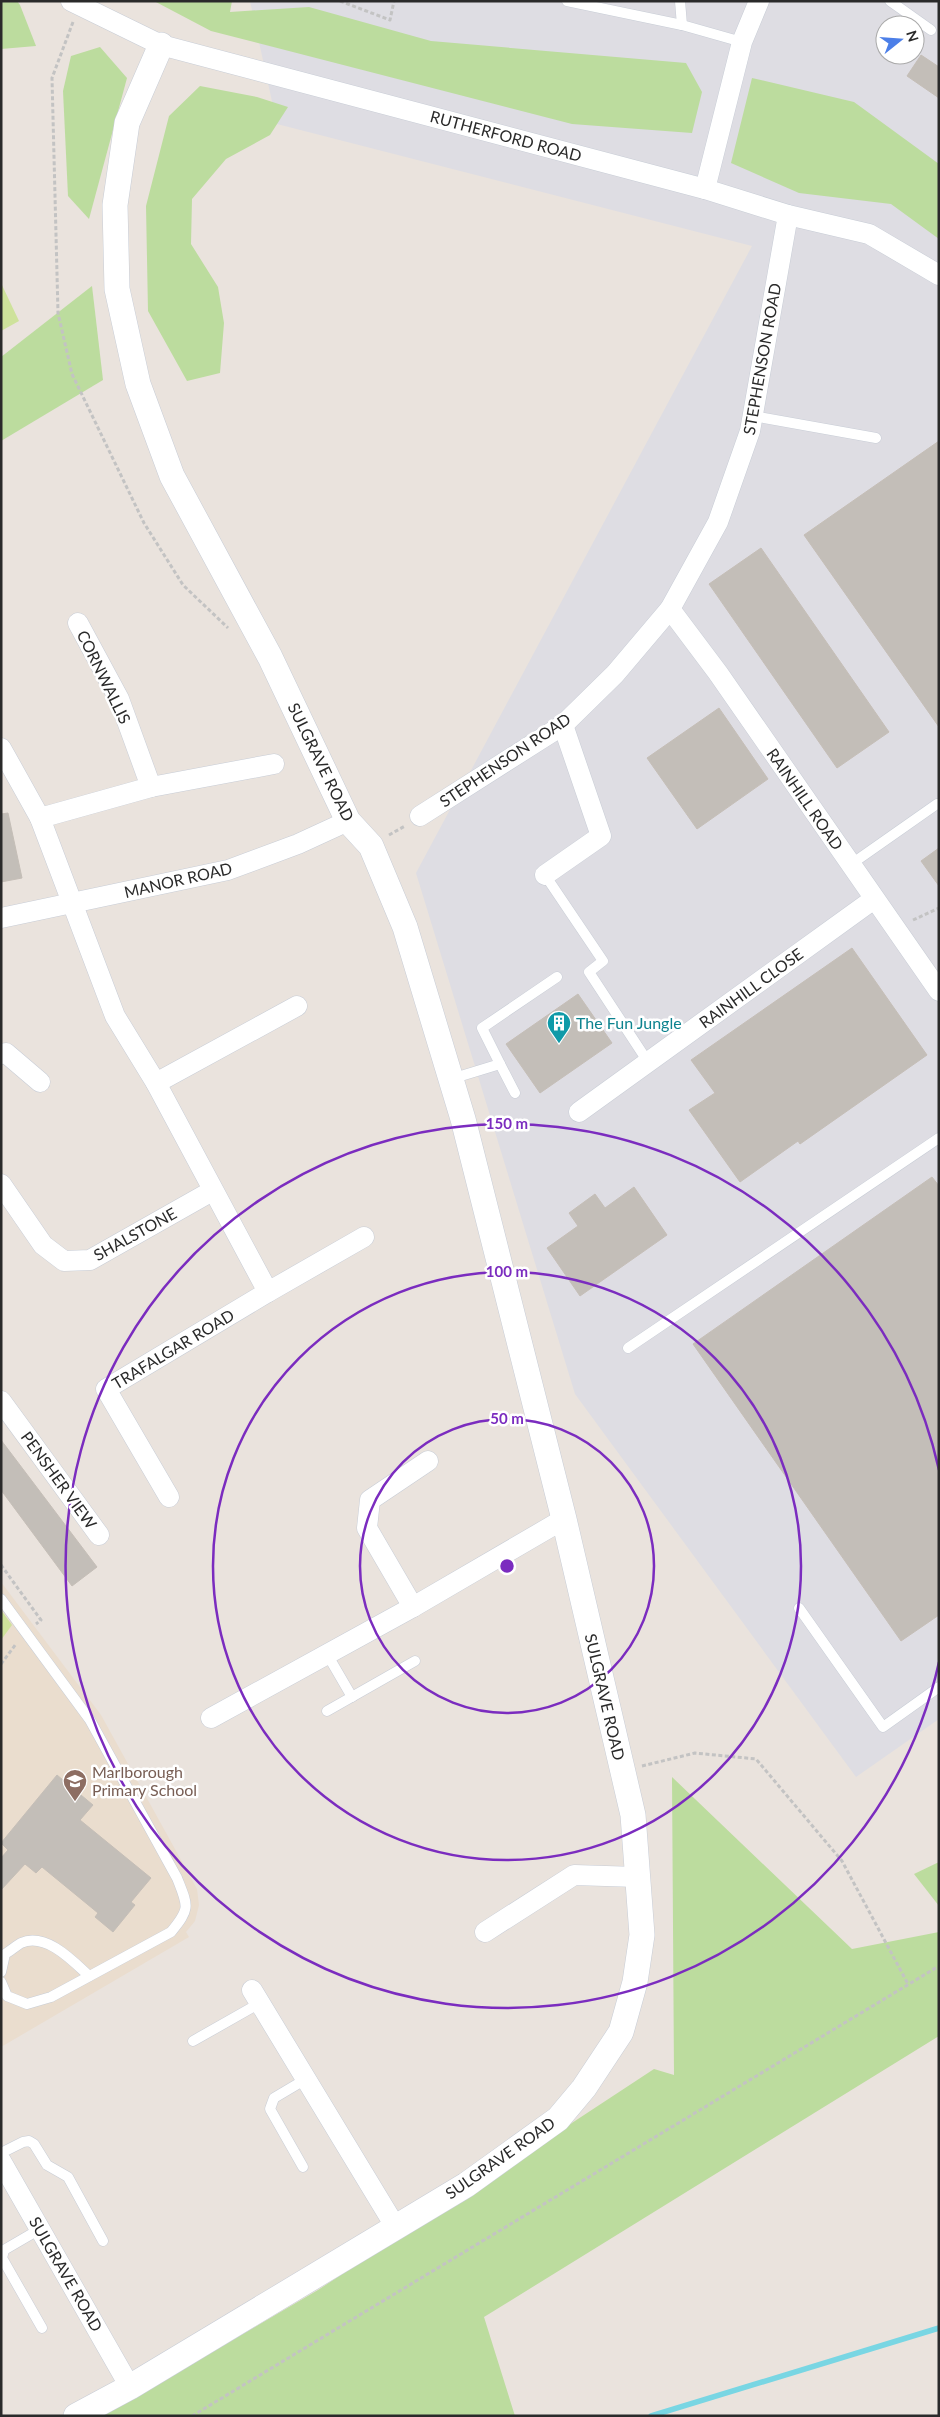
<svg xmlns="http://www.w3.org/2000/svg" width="940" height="2417" font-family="Lato,sans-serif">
  <rect width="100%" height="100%" fill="#eae3dd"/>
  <path fill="#dedde3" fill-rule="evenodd" d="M250,1H939V1719L856,1777L575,1394L416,873L752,246L277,124ZM885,25H915V55H885Z"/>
  <polygon fill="#eaddce" points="1,1582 101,1715 197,1889 199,1905 195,1921 186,1932 189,1937 1,2047"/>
  <g fill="#bcdc9e">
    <polygon points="1,1 17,1 20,5 36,46 1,49"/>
    <polygon points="154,1 232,1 230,12 309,7 431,41 686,63 702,92 692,133 572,124 211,31"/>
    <polygon points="100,47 127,78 89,219 68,196 63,91 71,56"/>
    <polygon points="752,78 854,102 939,164 939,239 891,204 799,193 731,163"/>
    <polygon points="200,86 257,97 288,107 270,135 226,159 192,199 191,244 218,287 224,323 220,373 187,381 148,311 146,206 169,116"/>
    <polygon points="92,286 103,380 1,441 1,357"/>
    <polygon points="672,1777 852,1949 939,1932 939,2036 484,2317 515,2416 103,2416 318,2290 654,2069 674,2075"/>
    <polygon points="939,1862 939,1906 914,1874"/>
  </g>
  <g fill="#cee29b">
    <polygon points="1,283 19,321 1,331"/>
    <polygon points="1,1610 12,1625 1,1640"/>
  </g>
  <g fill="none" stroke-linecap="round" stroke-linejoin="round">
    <polyline stroke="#79d6e3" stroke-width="5.5" points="651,2416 939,2328"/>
  </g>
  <g fill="#c3beb8" stroke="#c5beb7">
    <polygon points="921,55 939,67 939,98 907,76"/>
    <polygon points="939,441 939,727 804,535"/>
    <polygon points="761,548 889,732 837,768 709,584"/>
    <polygon points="719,708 768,779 697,829 647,758"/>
    <polygon points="8,813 22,878 1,882 1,814"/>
    <polygon points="939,848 939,886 921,861"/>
    <polygon points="852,948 927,1055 800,1144 798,1141 740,1182 689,1110 715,1093 691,1060"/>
    <polygon points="578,994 612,1043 540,1093 506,1044"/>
    <polygon points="932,1177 939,1186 939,1615 901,1641 693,1344"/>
    <polygon points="634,1187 667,1235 580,1296 547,1248 578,1226 569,1213 595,1194 605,1208"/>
    <polygon points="1,1440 97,1567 72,1586 1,1490"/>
    <polygon points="57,1775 93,1805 80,1820 151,1878 131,1902 135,1905 113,1932 95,1917 98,1913 42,1867 36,1873 25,1864 1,1890 1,1858 8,1850 1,1843"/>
  </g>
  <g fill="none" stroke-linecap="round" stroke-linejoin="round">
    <g stroke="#c8cdd6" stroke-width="11">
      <g id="service">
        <polyline points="567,1 682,25 742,42"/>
        <polyline points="680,1 682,25"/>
        <polyline points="890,1 931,30"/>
        <polyline points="753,416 876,438"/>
        <polyline points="850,865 937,804"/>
        <polyline points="545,875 603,961 589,972 648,1062"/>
        <polyline points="500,1064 482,1028 557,977"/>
        <polyline points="451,1079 500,1064 515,1093"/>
        <polyline points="628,1348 939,1138"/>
        <path d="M1,1599L90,1720L177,1878C188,1906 191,1908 171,1932L51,1997L27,2004L7,1996L1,1982"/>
        <polyline points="799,1608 883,1727 939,1687"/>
        <polyline points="327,1654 352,1697"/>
        <polyline points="327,1711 415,1661"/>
        <path d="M1,1972L5,1954C10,1951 16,1946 21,1943C46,1932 73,1961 89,1976"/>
        <polyline points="193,2041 260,2003"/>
        <polyline points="1,2153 23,2142 29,2141 34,2144 47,2165 68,2177 103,2241"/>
        <polyline points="303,2167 270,2109 274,2098 306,2079"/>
        <polyline points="40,2229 4,2250 2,2258 42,2328"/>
      </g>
    </g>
    <g stroke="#c8cdd6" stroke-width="21">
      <g id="minor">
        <polyline points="71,1 161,45 705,189 788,215 869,234 939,275"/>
        <polyline points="705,189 742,42 759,1"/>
        <polyline points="670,609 718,673 939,991"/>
        <polyline points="78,623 119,699 151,787"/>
        <polyline points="1,748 40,818 115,1016 156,1083 268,1292 106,1389 169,1497"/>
        <polyline points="420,816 563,725 615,674 670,609 718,522 750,431 788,215"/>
        <polyline points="40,818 151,787 274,764"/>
        <polyline points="545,875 601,836 563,725"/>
        <polyline points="1,918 228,870 298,844 348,821"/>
        <polyline points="1,1054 6,1053 40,1082"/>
        <polyline points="156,1083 297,1006"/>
        <polyline points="579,1112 874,899"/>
        <polyline points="1,1184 43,1245 64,1261 90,1260 212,1191"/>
        <polyline points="268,1292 364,1237"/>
        <polyline points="1,1401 99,1535"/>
        <polyline points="413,1607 367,1528 370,1500 428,1461"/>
        <polyline points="211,1718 413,1607 564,1519"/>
        <polyline points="485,1932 574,1875 637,1877"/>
        <polyline points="252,1990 395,2226"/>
        <polyline points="1,2161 130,2387"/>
      </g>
    </g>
    <g stroke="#c8cdd6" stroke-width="26">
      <polyline id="tertiary" points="76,2416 130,2387 466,2185 558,2119 584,2088 621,2032 635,1982 642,1935 633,1815 564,1519 463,1119 405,927 371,846 348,821 270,657 172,476 138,384 117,289 115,205 127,123 161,45"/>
    </g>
    <g stroke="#c3c3c3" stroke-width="3" stroke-dasharray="4 2.5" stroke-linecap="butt">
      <polyline points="340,1 390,20 394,1"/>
      <polyline points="73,22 52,78 58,313 72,374 144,523 183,585 228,628"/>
      <polyline points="389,835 405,826"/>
      <polyline points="913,920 939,908"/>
      <polyline points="1,1565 41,1620 36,1624"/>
      <polyline points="1,1664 16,1644"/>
      <polyline points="642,1766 695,1753 756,1759 842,1861 908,1984"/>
      <polyline points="192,2416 939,1966"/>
    </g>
    <use href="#service" stroke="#fff" stroke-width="10"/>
    <use href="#minor" stroke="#fff" stroke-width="20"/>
    <use href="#tertiary" stroke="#fff" stroke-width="25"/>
  </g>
  <g fill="none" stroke="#7b2cbf" stroke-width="2.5">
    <circle cx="507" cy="1566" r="147"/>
    <circle cx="507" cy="1566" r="294"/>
    <path d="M939 1662A442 442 0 1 1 939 1470"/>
  </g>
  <defs>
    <g id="building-pin" transform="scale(1.25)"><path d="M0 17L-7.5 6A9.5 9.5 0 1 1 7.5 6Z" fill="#0f9aa8" stroke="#fff"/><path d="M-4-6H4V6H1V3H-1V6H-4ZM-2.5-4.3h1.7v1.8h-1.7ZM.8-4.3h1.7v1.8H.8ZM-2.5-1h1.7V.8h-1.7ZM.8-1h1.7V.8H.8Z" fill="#fff"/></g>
    <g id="school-pin" transform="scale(1.25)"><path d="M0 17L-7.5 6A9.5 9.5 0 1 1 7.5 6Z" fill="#8d6e63" stroke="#fff"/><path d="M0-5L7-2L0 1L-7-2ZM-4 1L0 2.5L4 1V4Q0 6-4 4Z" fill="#fff"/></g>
  </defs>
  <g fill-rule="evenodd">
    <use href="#building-pin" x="559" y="1023"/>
    <use href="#school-pin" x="75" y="1781"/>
  </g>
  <g text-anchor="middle" stroke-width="5" stroke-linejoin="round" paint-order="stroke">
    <g font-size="16" fill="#2a2a2a" stroke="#fff">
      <text transform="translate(506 136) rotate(15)" y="6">RUTHERFORD ROAD</text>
      <text transform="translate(762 359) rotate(-80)" y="6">STEPHENSON ROAD</text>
      <text transform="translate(104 677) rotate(64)" y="6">CORNWALLIS</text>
      <text transform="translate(505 760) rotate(-34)" y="6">STEPHENSON ROAD</text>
      <text transform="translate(321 762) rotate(64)" y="6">SULGRAVE ROAD</text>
      <text transform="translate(805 799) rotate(55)" y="6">RAINHILL ROAD</text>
      <text transform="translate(178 880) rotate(-13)" y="6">MANOR ROAD</text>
      <text transform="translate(751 988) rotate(-36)" y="6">RAINHILL CLOSE</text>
      <text transform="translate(135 1234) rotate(-29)" y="6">SHALSTONE</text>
      <text transform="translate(173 1349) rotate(-31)" y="6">TRAFALGAR ROAD</text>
      <text transform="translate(59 1480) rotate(54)" y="6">PENSHER VIEW</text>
      <text transform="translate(605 1697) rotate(77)" y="6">SULGRAVE ROAD</text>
      <text transform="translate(500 2158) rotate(-35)" y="6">SULGRAVE ROAD</text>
      <text transform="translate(66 2274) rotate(60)" y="6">SULGRAVE ROAD</text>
    </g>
    <g font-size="16" fill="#0d838f" stroke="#fff" text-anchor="start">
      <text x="576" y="1029">The Fun Jungle</text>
    </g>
    <g font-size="16" fill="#785e54" stroke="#fff" text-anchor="start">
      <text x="92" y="1778">Marlborough<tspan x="92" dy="18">Primary School</tspan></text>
    </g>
  </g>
  <circle cx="507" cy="1566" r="8" fill="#7b2cbf" stroke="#fff" stroke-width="2.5"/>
  <g font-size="15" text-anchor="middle" font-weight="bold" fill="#7b2cbf" stroke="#fff" stroke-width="5" stroke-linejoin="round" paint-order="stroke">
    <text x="507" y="1129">150 m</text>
    <text x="507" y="1277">100 m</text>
    <text x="507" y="1424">50 m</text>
  </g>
  <rect width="940" height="2417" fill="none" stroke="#2a2a2a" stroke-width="5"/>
  <g transform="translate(900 40) rotate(73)"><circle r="24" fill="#ffffff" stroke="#aaaaaa"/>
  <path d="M0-4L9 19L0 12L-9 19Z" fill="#4c7fe8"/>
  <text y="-8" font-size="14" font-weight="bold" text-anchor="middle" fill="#2a2a2a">N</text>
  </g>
</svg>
